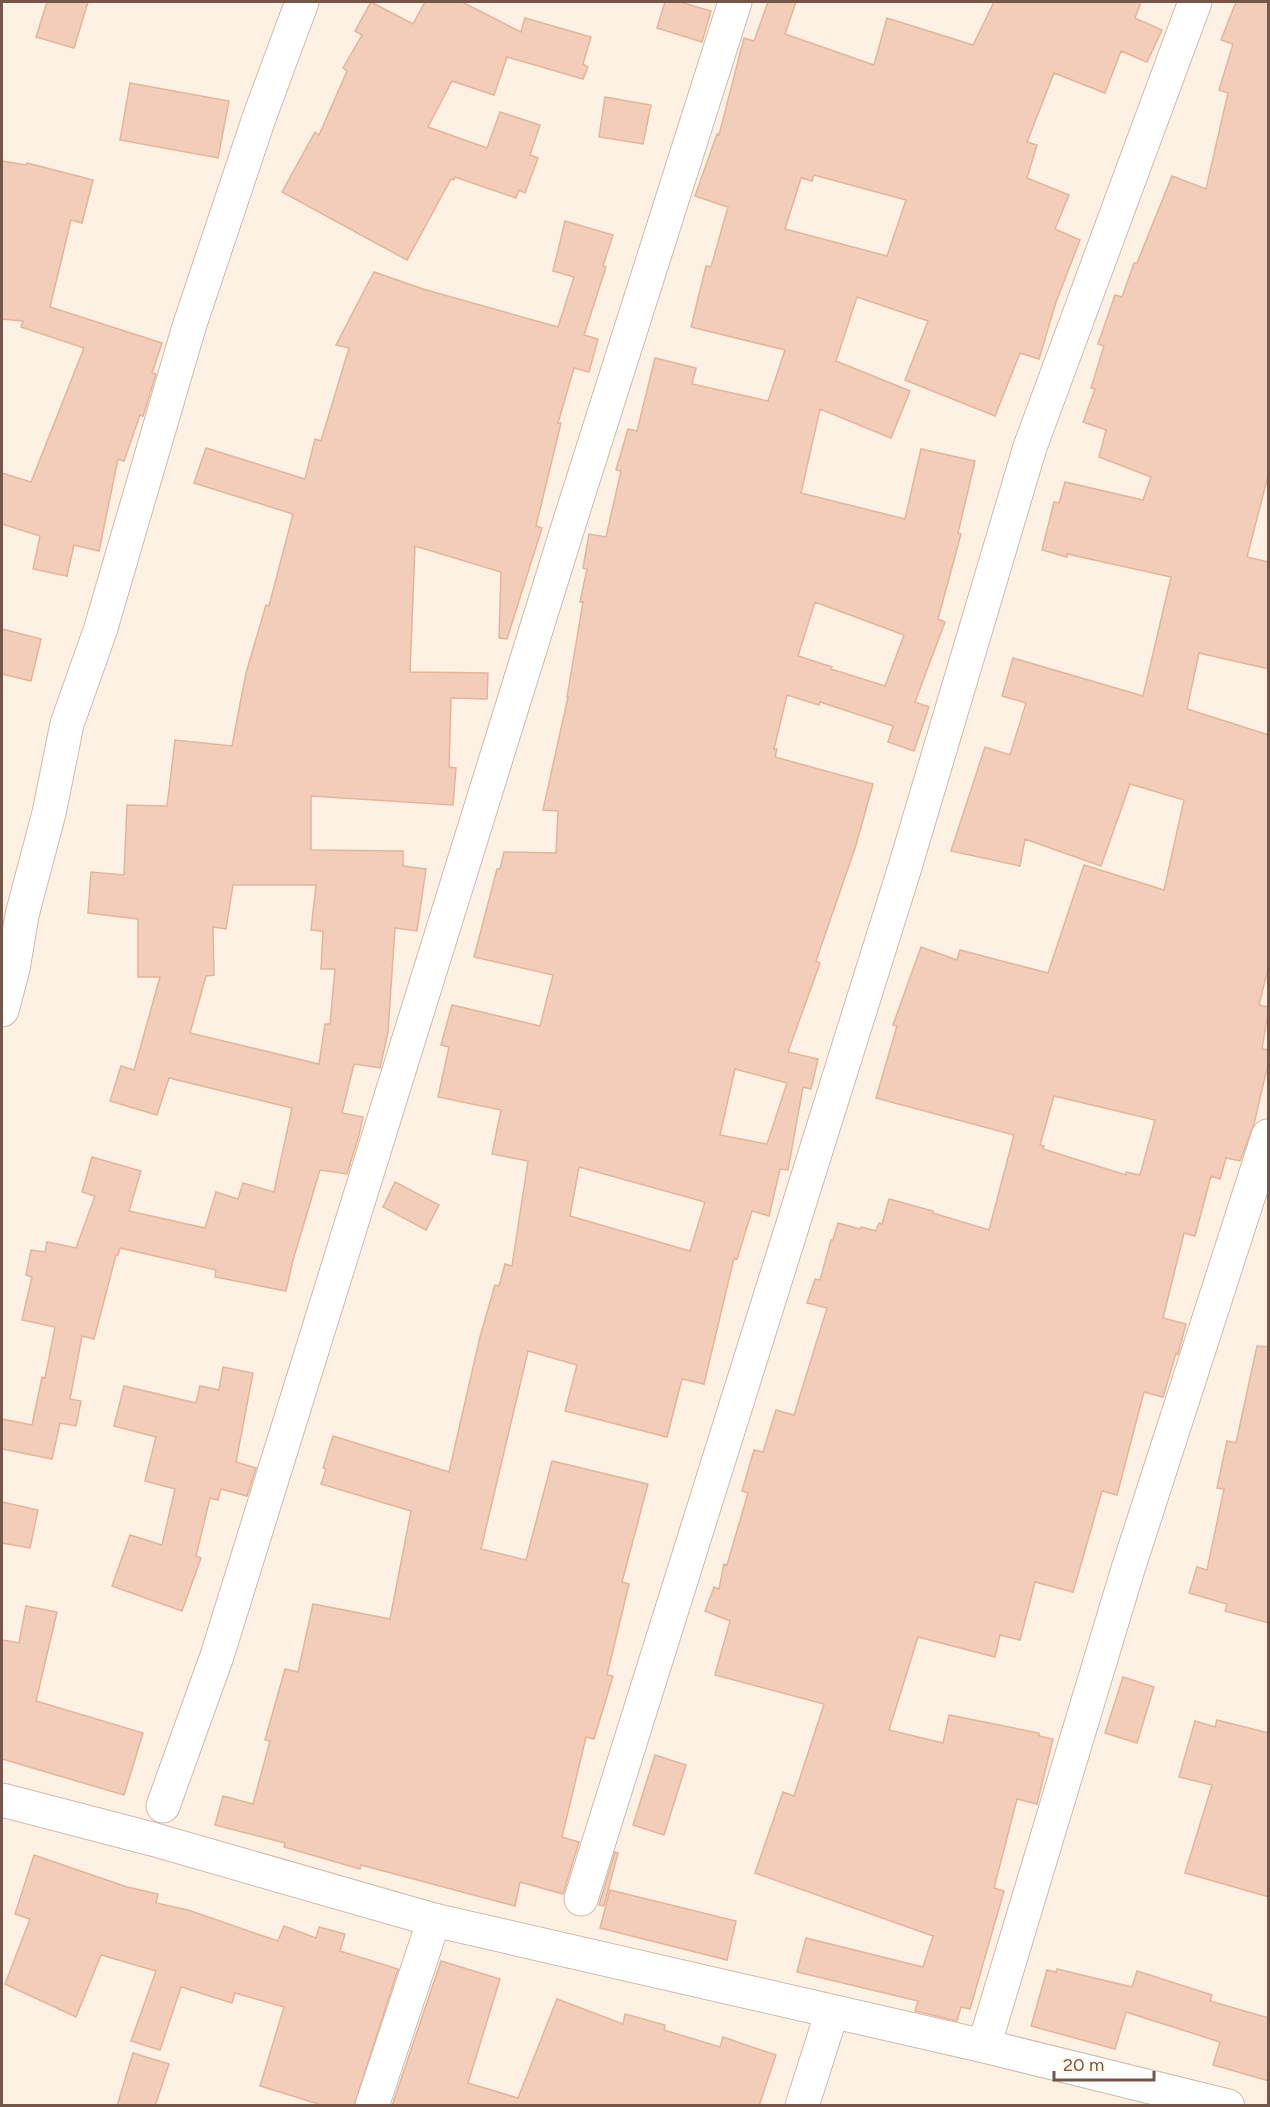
<svg xmlns="http://www.w3.org/2000/svg" width="1270" height="2107" font-family="Figtree,sans-serif">
  <rect width="100%" height="100%" fill="#fcf1e2"/>
  <g fill="#f2ceba" stroke="#e5b49a" stroke-width="1.5" fill-rule="evenodd">
    <polygon points="47,2 88,2 74,48 36,37"/>
    <polygon points="371,2 413,24 425,2 462,2 521,32 525,18 591,37 583,64 588,67 583,79 507,57 494,95 452,81 428,127 487,148 500,112 540,125 530,155 538,158 525,193 519,190 516,198 455,177 454,180 451,179 407,260 282,192 315,132 319,135 347,71 343,68 362,35 355,31"/>
    <polygon points="665,2 680,2 711,11 702,42 657,28"/>
    <path d="M768,2H796L785,34L874,65L887,18L973,45L994,2H1141L1135,18L1162,30L1147,62L1121,51L1105,93L1054,73L1027,142L1037,145L1027,178L1069,195L1055,229L1080,240L1056,302L1039,359L1020,353L995,416L905,380L928,321L857,297L836,361L910,391L891,438L820,409L801,493L905,519L921,449L975,461L958,533L961,534L938,619L945,622L915,702L929,707L914,751L888,742L893,726L820,702L819,705L787,695L774,749H777L775,757L873,784L856,845L816,961L820,963L788,1052L818,1059L811,1089L803,1087L788,1170L780,1169L769,1216L752,1211L737,1259L734,1258L704,1384L682,1379L667,1437L565,1411L577,1365L528,1351L481,1549L526,1560L552,1461L648,1484L622,1582L629,1584L607,1675L613,1676L594,1739L586,1737L562,1837L579,1842L563,1894L520,1882L515,1906L361,1865L360,1869L284,1847L285,1843L215,1825L223,1796L253,1804L270,1741L265,1740L285,1669L298,1672L313,1604L390,1619L411,1511L321,1484L326,1469L323,1468L333,1436L449,1472L480,1337L495,1285L499,1286L505,1264L512,1266L528,1161L492,1154L501,1110L438,1097L449,1047L441,1045L452,1005L540,1026L553,975L474,957L497,869H500L504,852L556,853L558,811L543,810L568,697H567L583,602H580L587,569L583,568L589,534L606,537L621,471L616,470L628,429L637,431L655,358L696,368L692,384L768,401L785,350L691,327L706,266L711,267L728,207L695,196L717,134L719,135L744,38L754,41ZM814,175L906,200L887,256L785,229L801,178L812,181ZM815,602L904,635L885,686L831,669L832,667L798,656ZM735,1069L787,1083L767,1144L720,1135ZM579,1167L705,1202L690,1251L570,1216Z"/>
    <path d="M1236,2H1269V472L1247,557L1269,562V669L1199,653L1187,709L1269,735V965L1259,1005L1269,1007L1262,1049L1269,1050V1060L1254,1124L1240,1161L1226,1158L1220,1179L1211,1176L1195,1236L1184,1233L1163,1318L1186,1324L1178,1354L1176,1353L1163,1397L1144,1392L1117,1495L1102,1491L1073,1592L1035,1582L1020,1640L1000,1635L995,1657L918,1637L889,1730L943,1743L949,1715L1039,1733V1736L1053,1739L1037,1804L1017,1799L994,1888L1004,1891L970,2009L961,2007L957,2021L915,2011L918,2001L797,1972L806,1938L923,1967L933,1936L755,1873L783,1792L794,1796L824,1704L715,1675L730,1621L705,1611L714,1587L719,1589L724,1564L727,1565L748,1493L742,1491L754,1450L763,1452L776,1410L794,1415L827,1308L807,1303L815,1279L820,1280L831,1240H833L838,1223L860,1229L861,1227L876,1231L879,1223L882,1224L889,1199L933,1211V1213L989,1230L1014,1135L876,1098L897,1026L893,1025L921,947L957,960L960,950L1048,973L1084,865L1164,890L1184,800L1130,784L1101,866L1025,839L1020,866L951,851L985,747L1010,755L1026,703L1002,696L1013,658L1143,696L1171,577L1067,554V557L1042,550L1054,502L1059,503L1065,482L1143,500L1151,477L1099,457L1106,430L1083,422L1095,389L1091,388L1104,346L1098,344L1115,295L1122,297L1134,263H1137L1172,176L1206,189L1228,93L1219,90L1233,44L1221,40ZM1054,1096L1155,1120L1140,1175L1126,1172V1175L1043,1149L1044,1146L1040,1145Z"/>
    <polygon points="130,83 229,101 218,158 120,140"/>
    <polygon points="605,97 651,105 643,144 599,137"/>
    <polygon points="2,161 26,165 27,163 93,180 82,223 71,220 50,307 162,343 152,373 156,374 145,410 143,416 140,415 124,461 118,459 99,551 74,545 67,576 33,569 40,536 2,524 2,473 31,482 84,348 21,327 23,321 2,319"/>
    <path d="M565,221L613,235L603,266L606,267L584,335L598,339L589,372L574,368L558,423H561L536,526L542,528L507,639L499,638L501,572L415,546L410,672L488,673L487,699L451,698L449,767L456,768L453,805L311,796V850L403,851V866L426,869L417,931L395,928L388,1032L380,1068L354,1064L342,1113L363,1117L359,1135L347,1174L320,1170L293,1260L286,1291L215,1277L216,1270L120,1248L118,1255H116L94,1339L82,1336L70,1399L81,1401L76,1426L60,1423L52,1459L2,1449V1419L32,1425L42,1377L45,1378L55,1327L22,1320L32,1277L26,1275L31,1250L45,1252L47,1242L76,1248L95,1196L82,1192L92,1157L141,1171L129,1211L205,1228L216,1192L238,1199L243,1183L274,1192L292,1108L169,1078L157,1115L110,1101L121,1066L134,1070L160,977H138V919L88,913L91,872L124,875L127,805L167,806L175,740L232,746L246,673L266,605L269,606L293,514L194,483L206,448L305,479L315,439L321,441L349,348L336,345L374,272L423,289L558,327L574,277L553,271ZM233,885H316L311,930L323,931L321,969H335L330,1024H325L319,1064L190,1033L206,976L214,975L213,927L226,929Z"/>
    <polygon points="2,629 41,639 31,681 2,674"/>
    <polygon points="395,1182 439,1205 426,1230 383,1207"/>
    <polygon points="1257,1346 1269,1347 1269,1623 1225,1611 1227,1604 1189,1593 1197,1567 1207,1570 1224,1489 1217,1488 1227,1441 1236,1443"/>
    <polygon points="223,1367 253,1373 236,1462 256,1468 247,1496 221,1489 218,1500 210,1498 196,1556 201,1558 182,1611 112,1586 130,1535 162,1545 175,1489 145,1481 156,1437 114,1426 124,1386 196,1403 200,1386 219,1390"/>
    <polygon points="2,1502 38,1510 30,1548 2,1543"/>
    <polygon points="26,1606 57,1612 36,1701 143,1733 124,1795 2,1759 2,1640 19,1643"/>
    <polygon points="1123,1677 1154,1687 1137,1743 1105,1733"/>
    <polygon points="1217,1720 1269,1733 1269,1897 1185,1873 1212,1785 1179,1777 1195,1721 1215,1727"/>
    <polygon points="655,1755 686,1765 664,1835 633,1825"/>
    <polygon points="615,1852 618,1853 604,1906 599,1905"/>
    <polygon points="34,1855 127,1887 158,1894 156,1903 188,1910 278,1941 284,1926 316,1938 319,1927 345,1934 340,1951 398,1969 354,2106 325,2106 260,2086 284,2007 235,1993 232,2003 181,1987 160,2050 131,2041 156,1971 101,1955 76,2017 5,1984 30,1919 15,1914"/>
    <polygon points="610,1890 736,1921 727,1960 600,1928"/>
    <polygon points="441,1961 500,1979 468,2083 518,2098 557,1999 623,2024 625,2014 665,2025 664,2030 720,2047 723,2037 776,2055 759,2106 392,2106"/>
    <polygon points="1057,1969 1132,1987 1137,1971 1212,1995 1210,2001 1269,2018 1269,2081 1213,2065 1220,2042 1126,2012 1115,2049 1031,2026 1047,1970 1056,1972"/>
    <polygon points="133,2053 169,2064 155,2106 117,2106"/>
  </g>
  <g fill="none" stroke-linecap="round" stroke-linejoin="round">
    <g stroke="#d0bbac" stroke-width="35">
      <g id="minor">
        <polyline points="2,1010 13,969 22,915 49,813 67,724 100,631 189,327 259,118 302,2"/>
        <polyline points="2,1800 152,1839 434,1920 984,2046 1228,2106"/>
        <polyline points="163,1806 217,1656 568,527 735,2"/>
        <polyline points="581,1899 905,867 1030,447 1195,2"/>
        <polyline points="984,2046 1128,1569 1268,1136"/>
        <polyline points="372,2106 434,1920"/>
        <polyline points="802,2106 832,2012"/>
      </g>
    </g>
    <use href="#minor" stroke="#fff" stroke-width="33"/>
  </g>
  <rect width="1270" height="2107" fill="none" stroke="#745748" stroke-width="6"/>
  <path d="M1054 2071v9h100v-9" fill="none" stroke="#745748" stroke-width="3"/>
  <text x="1063" y="2071" font-size="18" fill="#745748" stroke="#fff5e9" stroke-width="4.5" paint-order="stroke">20 m</text>
</svg>
